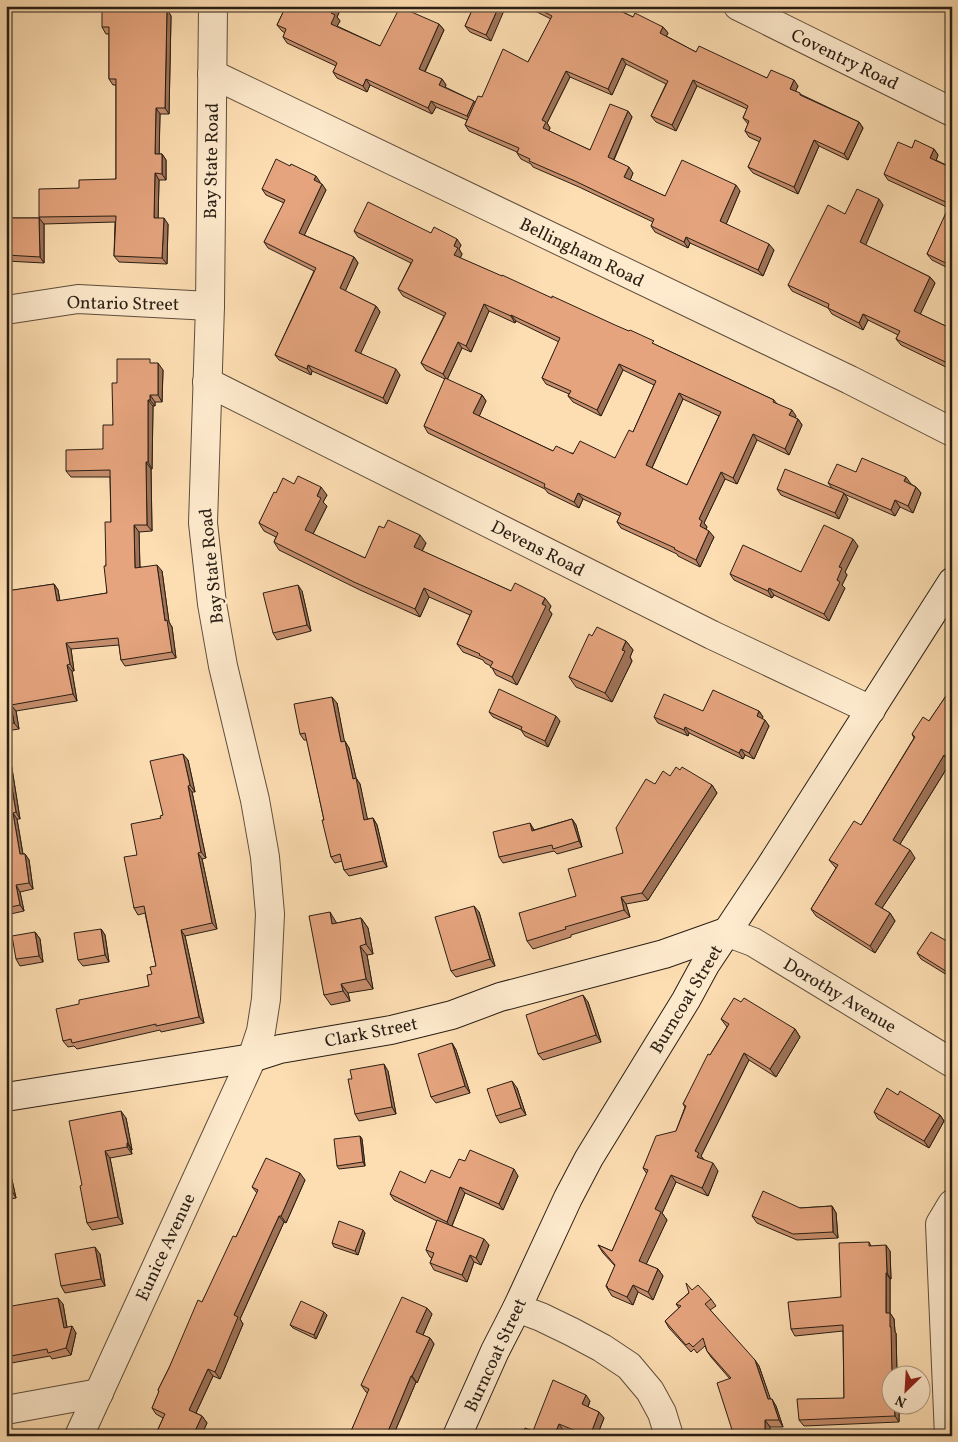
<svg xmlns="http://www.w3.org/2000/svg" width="958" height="1442" font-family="Vollkorn,serif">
  <rect width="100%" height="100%" fill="#fddeb2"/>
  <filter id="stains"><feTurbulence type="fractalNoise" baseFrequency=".004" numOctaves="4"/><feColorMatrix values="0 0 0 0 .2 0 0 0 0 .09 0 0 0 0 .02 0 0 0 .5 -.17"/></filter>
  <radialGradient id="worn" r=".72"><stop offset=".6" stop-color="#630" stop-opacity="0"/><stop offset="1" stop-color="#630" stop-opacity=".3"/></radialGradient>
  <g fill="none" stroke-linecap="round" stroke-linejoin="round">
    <g stroke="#5e4e3c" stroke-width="30">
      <g id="street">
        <polyline points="738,6 952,112"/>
        <polyline points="212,74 850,380 952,432"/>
        <polyline points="6,310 78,299 210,306"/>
        <polyline points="207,382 712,635 871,710"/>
        <polyline points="726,932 753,942 952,1063"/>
        <polyline points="517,1308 541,1317 572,1332 602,1348 629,1366 650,1391 662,1413 669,1436"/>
        <polyline points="6,1410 99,1393"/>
        <polyline points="79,1436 252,1058 261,1031 266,999 270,914 265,857 255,800 223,666 212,604 203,523 210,306 213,6"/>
        <polyline points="949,1436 940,1224 952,1204"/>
      </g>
    </g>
    <g stroke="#291e14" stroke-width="30">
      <g id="secondary">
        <polyline points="6,1097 252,1058 280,1049 391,1030 452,1015 500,997 664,954 726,932"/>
        <polyline points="457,1436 495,1351 517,1308 568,1198 589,1158 686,1000 705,965 770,867 952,582"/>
      </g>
    </g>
    <use href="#street" stroke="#feeacd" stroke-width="28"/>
    <use href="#secondary" stroke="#feeacd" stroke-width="28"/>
  </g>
  <g fill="#c58d6c" stroke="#291e14" fill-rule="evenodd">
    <polygon points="286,6 342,6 337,17 340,21 337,26 380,46 439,24 444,30 425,72 442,79 446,85 445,87 474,101 475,103 482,97 528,62 551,19 525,6 610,6 633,17 663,27 668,33 666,36 696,52 767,78 798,86 795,91 802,95 859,122 863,128 848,160 819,146 798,194 753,173 748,167 760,142 749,137 745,131 748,124 743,118 747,109 697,86 676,131 656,122 651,116 666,84 626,64 612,95 570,77 547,123 550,128 549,131 590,150 628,111 632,117 614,160 633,173 630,180 665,196 740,191 726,224 774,250 763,276 690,243 688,248 655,232 651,226 653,222 579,187 533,167 531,164 521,159 517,153 517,152 469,131 465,125 467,120 436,107 432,114 370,85 367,92 337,78 333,72 336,66 287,43 283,37 285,33 282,31 277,25"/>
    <polygon points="405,6 420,6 417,12"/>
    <polygon points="474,6 491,41 470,32 465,26"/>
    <polygon points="142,9 167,9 171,16 169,114 160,114 159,154 162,154 166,160 166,180 159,180 158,218 168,224 167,264 119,262 114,256 115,222 44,224 44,263 6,261 6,218 39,218 79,188 116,179 116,85 113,85 109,79 109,34 106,34 102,27"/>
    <polygon points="912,148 934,149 938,155 936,160 952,168 952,270 932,260 927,254 949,208 888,180 884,174"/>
    <polygon points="290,166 320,182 320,183 326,190 304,235 354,257 358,263 345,291 376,306 380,312 360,353 400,375 387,404 312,371 311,375 279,360 275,355 314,271 268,248 264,242 284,203 266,195 262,189"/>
    <polygon points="883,205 865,245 930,277 935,283 920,314 952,329 952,370 901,345 896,339 898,335 868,320 863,330 832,314 828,308 792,291 788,285 845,214"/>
    <path d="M354,231L431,233L461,245L459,249L462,254L460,258L656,345L774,400L777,404L796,416L795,418L798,419L802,425L789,455L757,440L737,484L725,479L704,523L707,527L706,529L714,537L700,567L678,556L677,554L621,528L617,522L620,516L583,499L579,508L548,493L545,489L428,433L424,426L445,379L426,370L421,363L444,316L403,296L398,289L411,263L358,237ZM489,311L515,323L516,321L559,342L542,378L546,384L569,394L568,396L573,402L601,416L623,370L654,385L633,432L615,458L553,451L479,416L486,401L482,395L447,380L462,348L471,352ZM683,399L719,416L687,485L652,468Z"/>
    <polygon points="154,363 163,370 162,402 155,402 155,406 153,406 152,469 151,469 152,531 139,532 140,567 162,571 169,622 172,627 176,658 125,666 121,660 119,645 71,649 74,671 72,671 77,701 16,711 19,729 6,731 20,819 17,819 23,854 25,854 29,860 33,889 20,892 24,911 6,915 6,587 8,591 54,584 58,590 60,601 107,593 106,566 111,522 110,477 71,477 66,471 103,449 113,425 117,383"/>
    <polygon points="6,366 8,369 11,393 6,394"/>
    <polygon points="856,472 911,484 916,487 921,493 913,513 900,507 895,516 844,494 848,499 839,519 781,495 777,489 833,489 828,483"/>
    <polygon points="294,484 327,495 323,502 327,506 313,534 365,558 426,543 422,551 511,591 551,606 549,610 552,614 517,685 496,675 491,666 485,663 483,660 463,652 457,644 470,615 429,597 420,617 360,590 279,550 274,542 276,537 264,531 259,523 276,493"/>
    <polygon points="858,546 845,572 847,575 842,585 845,588 829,621 774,595 772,598 734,580 730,574 801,572"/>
    <polygon points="302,591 311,631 277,640 273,633"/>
    <polygon points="592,636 626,641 633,650 630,657 632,661 612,702 576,687 569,677"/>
    <polygon points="952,687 952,764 950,763 900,844 915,858 882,908 890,913 895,921 875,953 816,916 811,909 836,868 835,867 829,860 861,825 914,738 912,734 929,721"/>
    <polygon points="337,703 344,741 349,748 356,778 360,784 367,819 373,818 377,825 387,867 349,876 344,870 342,861 335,863 331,857 324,820 307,740 304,740 300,734"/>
    <polygon points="703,711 759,711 763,717 762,718 769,726 754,759 745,755 743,759 689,733 688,736 658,723 654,717"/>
    <polygon points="489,712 560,721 548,747 525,736 521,730 493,717"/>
    <polygon points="188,760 195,792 192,792 206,858 202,859 217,929 185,936 204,1023 161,1032 160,1030 77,1049 74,1046 68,1047 63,1041 79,1004 149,986 152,974 156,966 145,913 138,915 134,908 137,855 163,815"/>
    <polygon points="670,776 712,785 717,793 648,900 626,904 630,917 571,935 571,937 533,949 527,941 576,896 623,853 655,784"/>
    <polygon points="572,819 576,825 582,847 557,854 554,851 503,863 499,857 533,828 534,830"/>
    <polygon points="479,912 495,966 456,977 451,971"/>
    <polygon points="361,918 368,928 373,954 367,955 373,989 348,993 350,1001 331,1005 324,995 336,922 337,923"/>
    <polygon points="101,929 105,935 109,962 83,966 78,960"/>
    <polygon points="35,932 40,939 43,962 20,966 16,959"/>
    <polygon points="952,944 952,978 921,959 917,953"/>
    <polygon points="588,1002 601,1042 543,1060 538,1054"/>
    <polygon points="741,1002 795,1029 800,1037 776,1077 749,1060 701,1156 704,1160 718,1171 708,1196 676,1182 662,1213 667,1220 646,1264 658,1269 663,1276 653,1300 638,1292 633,1305 612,1296 607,1288 606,1286 615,1266 603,1253 598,1245 612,1251 647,1174 643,1168 676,1131 685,1107 683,1104 710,1055 727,1027 721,1019"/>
    <polygon points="452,1043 456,1050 470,1093 436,1103 431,1097"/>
    <polygon points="388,1071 396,1114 359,1121 355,1114"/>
    <polygon points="517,1088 526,1115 500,1123 496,1116"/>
    <polygon points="898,1095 940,1115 944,1121 929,1148 878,1119 874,1112"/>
    <polygon points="126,1118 132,1150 131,1150 132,1154 110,1158 123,1224 92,1230 87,1223 82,1185"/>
    <polygon points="360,1136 362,1139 365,1166 339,1169 337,1166"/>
    <polygon points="6,1160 8,1162 16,1198 6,1200"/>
    <polygon points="465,1161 518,1176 503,1210 465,1193 452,1226 489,1245 481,1265 474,1262 467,1282 434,1270 430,1263 432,1258 430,1257 426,1250 437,1221 394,1200 390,1194 425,1183 450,1178"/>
    <polygon points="305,1180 286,1223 284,1222 240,1319 243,1324 220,1379 213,1376 196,1413 202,1416 207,1423 201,1436 155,1436 163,1418 156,1414 152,1408 159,1392 158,1390 202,1302 236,1237 257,1193 252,1187"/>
    <polygon points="832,1206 836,1213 838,1238 797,1240 757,1223 752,1216 800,1208"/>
    <polygon points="365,1233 358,1255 334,1247 332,1243"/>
    <polygon points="869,1242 871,1246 890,1251 891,1279 890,1279 890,1313 894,1319 895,1332 896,1333 897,1374 890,1374 907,1404 907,1413 899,1413 899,1422 804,1426 799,1420 844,1398 843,1331 795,1336 791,1329 841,1297"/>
    <polygon points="100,1254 105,1286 65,1293 61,1286"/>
    <polygon points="692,1290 711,1299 716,1306 710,1310 759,1366 770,1399 776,1406 783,1427 770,1427 730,1379 711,1357 707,1351 705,1346 697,1353 694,1349 691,1352 669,1328 665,1321 679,1308 676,1304"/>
    <polygon points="63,1304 67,1327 76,1333 71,1355 52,1359 50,1356 6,1364 6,1305 7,1307"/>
    <polygon points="427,1308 432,1314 423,1335 430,1338 434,1344 417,1383 416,1382 393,1436 349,1436 368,1393 366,1392 361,1385"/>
    <polygon points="327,1315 316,1339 293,1328 290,1325"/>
    <polygon points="590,1401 588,1407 599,1412 604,1418 597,1436 576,1436 563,1430 533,1431"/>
  </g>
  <g fill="#a07358" stroke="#291e14">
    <polygon points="138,6 142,6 143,15 138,9"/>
    <polygon points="335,6 342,6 337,17 340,21 335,30 331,24 331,13"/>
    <polygon points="416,6 420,6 417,12 415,8"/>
    <polygon points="499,6 506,6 491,41 486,35"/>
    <polygon points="167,9 171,16 169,114 165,108"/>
    <polygon points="439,24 444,30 423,75 419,69"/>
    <polygon points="663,27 668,33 665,39 660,33"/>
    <polygon points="622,58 626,64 612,95 608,89"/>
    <polygon points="566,71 570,77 547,123 550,128 547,134 543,128 542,120"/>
    <polygon points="366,79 370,85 367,92 363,86"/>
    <polygon points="442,79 446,85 443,91 439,85"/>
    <polygon points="693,80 697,86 676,131 672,125"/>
    <polygon points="794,80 798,86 794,95 790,89"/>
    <polygon points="431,101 436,107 432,114 428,108"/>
    <polygon points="474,101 478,107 472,122 467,116"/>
    <polygon points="156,108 160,114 159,160 155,154"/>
    <polygon points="628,111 632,117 612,163 608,157"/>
    <polygon points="859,122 863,128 848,160 844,154"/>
    <polygon points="814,140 819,146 798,194 794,187"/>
    <polygon points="934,149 938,155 935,164 930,158"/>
    <polygon points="162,154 166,160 166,180 162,174"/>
    <polygon points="629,167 633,173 629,183 624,177"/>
    <polygon points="155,173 159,180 158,224 154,218"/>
    <polygon points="316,176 320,182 318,186 314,180"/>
    <polygon points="322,184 326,190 303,238 299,233"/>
    <polygon points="736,185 740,191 725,227 720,221"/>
    <polygon points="879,199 883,205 864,249 860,242"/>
    <polygon points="39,218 44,224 44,263 40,257"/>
    <polygon points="164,218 168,224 167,264 162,258"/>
    <polygon points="686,237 690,243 688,248 684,242"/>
    <polygon points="457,239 461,245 459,249 462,254 459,261 454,255 454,246"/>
    <polygon points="769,244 774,250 763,276 758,270"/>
    <polygon points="354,257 358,263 344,294 340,288"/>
    <polygon points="930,277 935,283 919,317 914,311"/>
    <polygon points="484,304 489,311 471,352 466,346"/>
    <polygon points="376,306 380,312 359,357 355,351"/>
    <polygon points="863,314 868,320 863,330 859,323"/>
    <polygon points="511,315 516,321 515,323 511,316"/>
    <polygon points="458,342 462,348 447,380 443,374"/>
    <polygon points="158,363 163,370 162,402 158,395"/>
    <polygon points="619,364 623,370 601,416 597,410"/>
    <polygon points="308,365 312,371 311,375 307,369"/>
    <polygon points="6,366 8,369 11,393 7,387"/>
    <polygon points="396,369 400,375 387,404 383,398"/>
    <polygon points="679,393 683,399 650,472 646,465"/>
    <polygon points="150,395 155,402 155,406 150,400"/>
    <polygon points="482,395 486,401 478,419 473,413"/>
    <polygon points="148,400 153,406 152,469 148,462"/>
    <polygon points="792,410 796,416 794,422 789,415"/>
    <polygon points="798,419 802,425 789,455 785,449"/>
    <polygon points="753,434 757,440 737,484 733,478"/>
    <polygon points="146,462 151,469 152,531 147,525"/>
    <polygon points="721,472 725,479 704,523 707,527 704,532 700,526 699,519"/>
    <polygon points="906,477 911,484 909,488 904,481"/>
    <polygon points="321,487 327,495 323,502 327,506 311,538 305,530 317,496"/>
    <polygon points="916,487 921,493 913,513 908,506"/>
    <polygon points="578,493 583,499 579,508 574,502"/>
    <polygon points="844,493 848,499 839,519 835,513"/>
    <polygon points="895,500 900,507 895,516 891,510"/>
    <polygon points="134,525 139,532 140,574 135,568"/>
    <polygon points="709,531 714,537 700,567 696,560"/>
    <polygon points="420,535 426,543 420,555 414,547"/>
    <polygon points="853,539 858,546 845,572 847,575 842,585 845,588 829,621 824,614 837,580 839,567"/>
    <polygon points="157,565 162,571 169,622 172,627 176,658 172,652 165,621"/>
    <polygon points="54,584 58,590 61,608 57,601"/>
    <polygon points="298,585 302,591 311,631 307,625"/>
    <polygon points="424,588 429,597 420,617 415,609"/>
    <polygon points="769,588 774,595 772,598 768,591"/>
    <polygon points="545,598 551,606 549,610 552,614 517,685 512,677"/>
    <polygon points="626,641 633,650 630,657 632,661 612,702 605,693"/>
    <polygon points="66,643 71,649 74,671 70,664"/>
    <polygon points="67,665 72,671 77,701 73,694"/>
    <polygon points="332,697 337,703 346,749 341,742"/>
    <polygon points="11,705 16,711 19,729 14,723"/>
    <polygon points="759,711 763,717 761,722 757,716"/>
    <polygon points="556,716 560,721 548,747 545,741"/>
    <polygon points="765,720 769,726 754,759 749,753"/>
    <polygon points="685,727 689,733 688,736 684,730"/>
    <polygon points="6,731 20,819 16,812 6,753"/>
    <polygon points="345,741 349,748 356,778 360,784 369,826 364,820 353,779"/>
    <polygon points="741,749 745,755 743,759 739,753"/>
    <polygon points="183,754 188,760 195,792 190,785"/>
    <polygon points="944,755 950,763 898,847 893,840"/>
    <polygon points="712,785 717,793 648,900 642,893"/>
    <polygon points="188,786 192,792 206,858 201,852"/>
    <polygon points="13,813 17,819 24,861 20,854"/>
    <polygon points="373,818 377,825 387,867 383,861"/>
    <polygon points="572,819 576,825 582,847 579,841"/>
    <polygon points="530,823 533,828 535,836 532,831"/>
    <polygon points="910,850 915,858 880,911 875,904"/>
    <polygon points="198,853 202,859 217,929 212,923"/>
    <polygon points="25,854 29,860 33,889 29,883"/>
    <polygon points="16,885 20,892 24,911 20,905"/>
    <polygon points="621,897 626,904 630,917 624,910"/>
    <polygon points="474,906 479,912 495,966 490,959"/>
    <polygon points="330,912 336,922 338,933 332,924"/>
    <polygon points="890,913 895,921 875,953 870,946"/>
    <polygon points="361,918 368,928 373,954 366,944"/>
    <polygon points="101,929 105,935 109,962 105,955"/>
    <polygon points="181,930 185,936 204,1023 199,1017"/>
    <polygon points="35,932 40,939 43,962 39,956"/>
    <polygon points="360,946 367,955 373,989 366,979"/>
    <polygon points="341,984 348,993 350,1001 343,991"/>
    <polygon points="583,995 588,1002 601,1042 596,1035"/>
    <polygon points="795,1029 800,1037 776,1077 770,1069"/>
    <polygon points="452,1043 456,1050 470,1093 465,1086"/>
    <polygon points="744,1053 749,1060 701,1156 704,1160 697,1157 695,1151"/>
    <polygon points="384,1064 388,1071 396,1114 392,1107"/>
    <polygon points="512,1081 517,1088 526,1115 521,1108"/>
    <polygon points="121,1111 126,1118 132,1150 128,1143"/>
    <polygon points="940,1115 944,1121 929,1148 924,1141"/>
    <polygon points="360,1136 362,1139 365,1166 363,1162"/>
    <polygon points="127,1143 131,1150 132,1154 127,1147"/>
    <polygon points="105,1151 110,1158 123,1224 118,1217"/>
    <polygon points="6,1160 8,1162 16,1198 12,1191 6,1167"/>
    <polygon points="713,1163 718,1171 708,1196 702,1188"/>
    <polygon points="514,1169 518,1176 503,1210 499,1204"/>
    <polygon points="300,1173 305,1180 286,1223 281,1216"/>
    <polygon points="671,1175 676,1182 662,1213 667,1220 644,1269 639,1261 655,1209"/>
    <polygon points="460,1187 465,1193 451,1228 447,1222"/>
    <polygon points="832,1206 836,1213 838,1238 833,1232"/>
    <polygon points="279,1216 284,1222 240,1319 243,1324 220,1379 215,1372 234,1315"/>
    <polygon points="363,1230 365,1233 358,1255 355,1251"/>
    <polygon points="484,1239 489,1245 481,1265 476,1258"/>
    <polygon points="886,1245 890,1251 891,1279 887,1273"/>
    <polygon points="95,1247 100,1254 105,1286 101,1279"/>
    <polygon points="470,1255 474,1262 467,1282 462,1275"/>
    <polygon points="658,1269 663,1276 653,1300 648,1292"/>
    <polygon points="886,1273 890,1279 890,1313 894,1319 895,1332 896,1333 897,1374 892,1374 890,1327 886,1313"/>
    <polygon points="633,1285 638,1292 633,1305 627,1297"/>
    <polygon points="58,1298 63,1304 68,1334 64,1328"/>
    <polygon points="427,1308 432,1314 421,1339 416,1332"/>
    <polygon points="324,1312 327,1315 316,1339 314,1335"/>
    <polygon points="72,1326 76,1333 71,1355 66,1348"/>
    <polygon points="430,1338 434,1344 417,1383 412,1376"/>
    <polygon points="755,1360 759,1366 773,1406 768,1399"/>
    <polygon points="208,1369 213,1376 194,1417 189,1410"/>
    <polygon points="411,1376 416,1382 393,1436 386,1436"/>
    <polygon points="586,1395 590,1401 586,1411 582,1404"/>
    <polygon points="772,1399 776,1406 783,1427 779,1420"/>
    <polygon points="902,1404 907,1404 907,1413 902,1406"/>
    <polygon points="894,1407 899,1413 899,1422 895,1416"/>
    <polygon points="599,1412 604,1418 597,1436 590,1436"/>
    <polygon points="202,1416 207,1423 201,1436 196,1436 194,1433"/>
    <polygon points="765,1420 770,1427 770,1436 765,1436"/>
    <polygon points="559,1424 563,1430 561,1436 554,1436"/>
  </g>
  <g fill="#e5a47e" stroke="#291e14" fill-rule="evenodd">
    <polygon points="102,6 138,6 138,9 167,9 165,108 156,108 155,154 162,154 162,174 155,173 154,218 164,218 162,258 114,256 116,216 39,217 39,189 79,188 79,180 116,179 116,79 109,79 109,27 102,27"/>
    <polygon points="286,6 335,6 331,13 335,15 331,24 380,46 400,7 439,24 419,69 442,79 439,85 474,101 467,116 431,101 428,108 366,79 363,86 333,72 337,63 334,61 283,37 286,29 277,25"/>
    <polygon points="474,6 499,6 486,35 465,26"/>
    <polygon points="533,6 610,6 633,17 635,13 663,27 660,33 696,52 699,46 767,78 771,70 794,80 790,89 800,93 800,95 859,122 844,154 814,140 794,187 748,167 761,138 745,131 749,121 743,118 748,106 743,103 693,80 672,125 651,116 668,81 622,58 608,89 566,71 542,120 546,122 543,128 590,150 610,104 628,111 608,157 629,167 624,177 665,196 682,160 736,185 720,221 769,244 758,270 686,237 684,242 651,226 654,219 575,181 529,161 530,159 517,153 519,148 465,125 478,96 482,97 503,49 528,62 552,16"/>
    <polygon points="915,140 934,149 930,158 952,168 952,266 927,254 950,204 884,174 898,142 912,148"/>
    <polygon points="276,159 290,166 291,164 316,176 314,180 322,184 299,233 354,257 340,288 376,306 355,351 396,369 383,398 308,365 307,369 275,355 316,268 264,242 285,200 262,189"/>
    <polygon points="857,189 879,199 860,242 930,277 914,311 952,329 952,365 896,339 900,331 863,314 859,323 828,308 829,304 788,285 828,205 845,214"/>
    <path d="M368,202L431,233L434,227L457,239L454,246L458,248L454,255L502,276V275L552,298V296L615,325L629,331L630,330L654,341L652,343L774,400L773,402L792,410L789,415L798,419L785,449L753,434L733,478L721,472L699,519L702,521L700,526L709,531L696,560L674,549L675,548L617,522L621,513L578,493L574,502L544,487L545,484L424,426L445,378L482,395L473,413L553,451L556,446L573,454L580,441L615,458L629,430L633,432L656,381L619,364L597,410L568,396L571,391L542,378L560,338L511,315V316L484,304L466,346L458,342L443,374L421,363L446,313L398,289L413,260L354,231ZM679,393L721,412L687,485L646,465Z"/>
    <polygon points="6,218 39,218 40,257 6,255"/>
    <polygon points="117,359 150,359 150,363 158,363 158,395 150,395 150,400 148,400 148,462 146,462 147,525 134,525 135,568 157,565 165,621 167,620 172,652 121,660 118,638 66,643 70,664 67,665 73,694 11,705 14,723 6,724 6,591 54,584 57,601 107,593 104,566 106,566 105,522 111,522 110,470 66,471 66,450 103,449 103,425 113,425 112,383 117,383"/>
    <polygon points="862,458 906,477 904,481 916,487 908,506 895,500 891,510 828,483 837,464 856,472"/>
    <polygon points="785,469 844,493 835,513 777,489"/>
    <polygon points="298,476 321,487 317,496 321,498 305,530 365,558 379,526 384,528 388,520 420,535 414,547 511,591 515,583 545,598 542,604 546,606 512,677 490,667 493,662 479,655 480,654 457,644 472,611 424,588 415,609 354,582 274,542 278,533 259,523 274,492 276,493 283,478 294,484"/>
    <polygon points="824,525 853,539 839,567 842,568 837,580 840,582 824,614 769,588 768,591 730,574 743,545 801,572"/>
    <polygon points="298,585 307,625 273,633 263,593"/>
    <polygon points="597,627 626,641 622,650 625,651 605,693 569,677 589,634 592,636"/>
    <polygon points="952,687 952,760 944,755 893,840 910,850 875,904 890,913 870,946 811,909 838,865 829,860 854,821 861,825 915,737 912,734 923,717 929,721"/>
    <polygon points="499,689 556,716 545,741 521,730 522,727 489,712"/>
    <polygon points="713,690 759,711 757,716 765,720 749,753 741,749 739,753 685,727 684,730 654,717 664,694 703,711"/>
    <polygon points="332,697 341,742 345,741 353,779 356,778 364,820 373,818 383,861 344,870 340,854 331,857 322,820 324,820 305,733 300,734 294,704"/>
    <polygon points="6,753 16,812 13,813 20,854 25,854 29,883 16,885 20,905 6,908"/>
    <polygon points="183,754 190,785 188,786 201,852 198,853 212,923 181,930 199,1017 156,1026 156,1024 72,1043 71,1039 63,1041 56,1009 79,1004 79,1000 149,986 147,975 152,974 150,967 156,966 144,906 134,908 124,857 137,855 131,824 161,818 160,816 163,815 150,761"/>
    <polygon points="676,767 680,770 682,767 712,785 642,893 621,897 624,910 565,927 566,929 527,941 519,913 576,896 568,869 623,853 616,828 646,779 655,784 663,771 670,776"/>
    <polygon points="572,819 579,841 553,849 552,845 499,857 493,832 530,823 532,831"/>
    <polygon points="474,906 490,959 451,971 435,917"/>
    <polygon points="330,912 332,924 361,918 366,944 360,946 366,979 341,984 343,991 324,995 309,916"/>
    <polygon points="101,929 105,955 78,960 74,933"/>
    <polygon points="35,932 39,956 16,959 12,936"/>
    <polygon points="931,932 952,944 952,975 917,953"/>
    <polygon points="583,995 596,1035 538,1054 526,1015"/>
    <polygon points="734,998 741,1002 744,998 795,1029 770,1069 744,1053 695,1151 699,1153 697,1157 713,1163 702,1188 671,1175 655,1209 661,1212 639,1261 658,1269 648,1292 633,1285 627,1297 607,1288 608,1287 606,1286 615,1265 598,1245 612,1251 648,1170 643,1168 656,1136 676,1131 686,1106 683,1104 708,1054 710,1055 729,1024 721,1019"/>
    <polygon points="452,1043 465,1086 431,1097 418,1054"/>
    <polygon points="384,1064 392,1107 355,1114 348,1079 352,1079 350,1070"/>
    <polygon points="512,1081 521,1108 496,1116 487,1089"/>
    <polygon points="887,1088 898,1095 900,1091 940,1115 924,1141 874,1112"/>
    <polygon points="121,1111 128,1143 127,1143 127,1147 105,1151 118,1217 87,1223 80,1186 82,1185 69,1121"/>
    <polygon points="360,1136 363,1162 337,1166 334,1139"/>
    <polygon points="470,1150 514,1169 499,1204 460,1187 447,1222 390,1194 400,1171 425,1183 431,1170 450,1178 459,1159 465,1161"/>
    <polygon points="266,1158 300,1173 281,1216 279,1216 234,1315 238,1317 215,1372 208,1369 189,1410 202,1416 194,1433 191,1432 189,1436 155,1436 165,1414 152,1408 159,1391 158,1390 169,1368 198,1300 202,1302 233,1236 236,1237 258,1190 252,1187"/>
    <polygon points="6,1167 12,1191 6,1192"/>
    <polygon points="763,1191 800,1208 832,1206 833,1232 793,1234 752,1216"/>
    <polygon points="437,1220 484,1239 476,1258 470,1255 462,1275 430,1263 434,1253 426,1250"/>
    <polygon points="339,1221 363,1230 355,1251 332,1243"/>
    <polygon points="869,1242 869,1246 886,1245 887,1273 886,1273 886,1313 890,1313 890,1327 891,1327 892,1374 890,1374 890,1404 902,1404 902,1406 894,1407 895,1416 799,1420 797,1399 844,1398 843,1325 791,1329 788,1302 841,1297 839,1243"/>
    <polygon points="95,1247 101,1279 61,1286 55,1254"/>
    <polygon points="686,1283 692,1290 698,1285 711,1299 705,1304 755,1360 768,1399 772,1399 779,1420 765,1420 765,1436 734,1436 717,1383 731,1378 707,1351 703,1338 693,1347 689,1343 686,1345 665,1321 681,1306 676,1304 689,1293"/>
    <polygon points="402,1297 427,1308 416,1332 430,1338 412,1376 411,1376 386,1436 349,1436 369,1389 361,1385"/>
    <polygon points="58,1298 64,1328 72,1326 66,1348 48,1353 47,1349 6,1357 6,1307"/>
    <polygon points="301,1301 324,1312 314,1335 290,1325"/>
    <polygon points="553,1380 586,1395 582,1404 599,1412 590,1436 588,1436 559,1424 554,1436 522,1436 525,1428 533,1431"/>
  </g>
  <g text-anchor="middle" stroke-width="4.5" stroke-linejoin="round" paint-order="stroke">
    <g font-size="18" fill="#291e14" stroke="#feeacd">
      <text transform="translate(845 59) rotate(26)" y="6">Coventry Road</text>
      <text transform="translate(211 161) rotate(-89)" y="6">Bay State Road</text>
      <text transform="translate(582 252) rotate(26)" y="6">Bellingham Road</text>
      <text transform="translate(123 303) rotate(1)" y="6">Ontario Street</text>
      <text transform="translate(538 548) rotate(27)" y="6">Devens Road</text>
      <text transform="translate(211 566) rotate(-96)" y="6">Bay State Road</text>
      <text transform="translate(840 995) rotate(31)" y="6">Dorothy Avenue</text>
      <text transform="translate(686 999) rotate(-59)" y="6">Burncoat Street</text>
      <text transform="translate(371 1032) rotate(-11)" y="6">Clark Street</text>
      <text transform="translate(165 1247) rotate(-65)" y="6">Eunice Avenue</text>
      <text transform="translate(495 1355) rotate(-65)" y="6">Burncoat Street</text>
    </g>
  </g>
  <rect width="958" height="1442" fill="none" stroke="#fddeb2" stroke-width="25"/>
  <rect x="8" y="8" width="943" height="1427" fill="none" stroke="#291e14" stroke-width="2.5"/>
  <rect x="12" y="12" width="933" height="1417" fill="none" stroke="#291e14"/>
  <g transform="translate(906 1390) rotate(205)"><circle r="24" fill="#feeacd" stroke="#a99883"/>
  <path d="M0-4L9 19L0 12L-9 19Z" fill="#8f2418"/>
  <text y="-8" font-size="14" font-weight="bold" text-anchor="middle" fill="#291e14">N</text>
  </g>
  <rect width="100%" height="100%" filter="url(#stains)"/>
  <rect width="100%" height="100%" fill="url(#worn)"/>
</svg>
